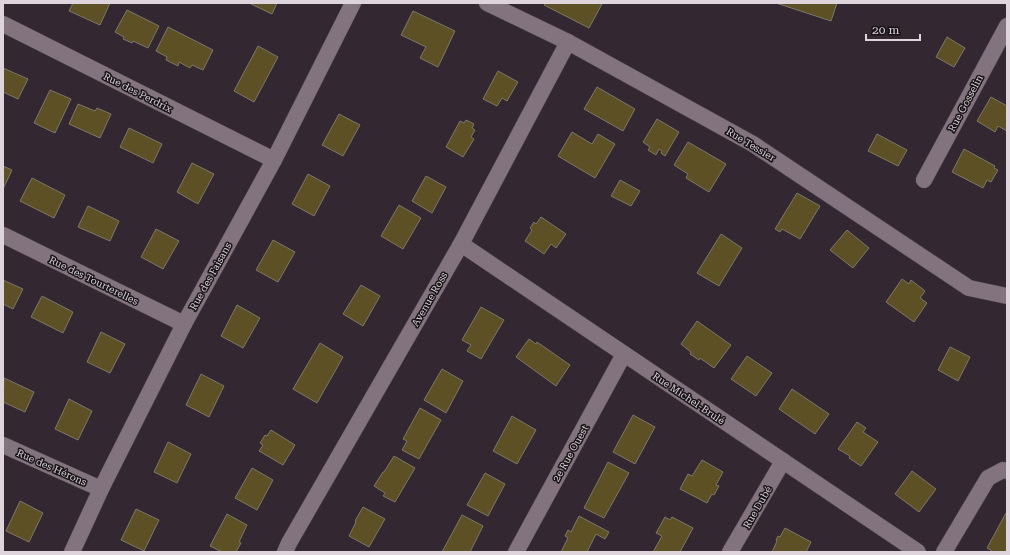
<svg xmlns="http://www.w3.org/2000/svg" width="1010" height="555" font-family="'Roboto Serif',serif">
  <rect width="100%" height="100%" fill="#332731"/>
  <g fill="#5c5024" stroke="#7d7968">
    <polygon points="73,3 110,3 100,25 69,11"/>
    <polygon points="249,3 277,3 272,14"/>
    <polygon points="546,3 599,3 602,4 589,28 544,5"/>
    <polygon points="776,3 837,3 831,21"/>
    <polygon points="127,10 159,26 148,48 133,41 132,43 123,39 124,37 115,32"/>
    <polygon points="413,11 455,31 438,67 420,58 426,47 401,35"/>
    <polygon points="168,27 213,50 203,70 192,65 190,68 179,62 178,66 166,60 167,57 156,51"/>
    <polygon points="947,37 965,48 954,67 936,57"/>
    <polygon points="258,46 278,57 254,102 234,91"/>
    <polygon points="3,68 28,79 18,99 3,92"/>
    <polygon points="498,71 518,82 507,101 502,98 497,106 483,99"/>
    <polygon points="597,87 635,109 623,131 584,109"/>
    <polygon points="50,90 71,99 55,133 34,123"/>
    <polygon points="991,97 1007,106 1007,131 998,126 995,132 977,121"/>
    <polygon points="78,104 95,111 97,108 111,114 100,138 69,124"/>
    <polygon points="339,114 360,125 343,156 322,145"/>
    <polygon points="657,119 679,132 665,156 661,153 662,151 659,149 656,155 648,150 650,147 643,142"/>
    <polygon points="466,120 474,124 472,128 475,130 471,137 474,139 463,157 446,147 460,121 464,123"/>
    <polygon points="129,128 162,144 153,163 120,147"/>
    <polygon points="572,132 592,144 598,134 615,144 595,178 558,156"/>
    <polygon points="877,134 907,150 898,166 868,151"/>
    <polygon points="688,142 726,164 709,192 686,178 688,174 674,165"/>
    <polygon points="964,149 995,166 994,168 998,170 991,182 987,180 983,188 952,172"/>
    <polygon points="192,163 214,174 198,204 177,192"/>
    <polygon points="3,166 12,170 3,189"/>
    <polygon points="308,174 330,186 314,216 292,204"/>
    <polygon points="426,176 446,187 432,213 412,201"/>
    <polygon points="32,178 65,195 54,218 20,201"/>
    <polygon points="620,180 640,191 631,206 611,196"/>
    <polygon points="797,193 820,206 800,239 782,229 780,232 775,229"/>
    <polygon points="399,205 421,218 403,249 381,236"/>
    <polygon points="88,206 119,221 110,241 78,227"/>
    <polygon points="541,217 566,234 556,248 551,244 544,254 525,241 532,230 530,228 534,222 536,224"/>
    <polygon points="156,229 179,241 163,269 141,257"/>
    <polygon points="847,230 869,248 853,268 830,250"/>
    <polygon points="721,234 742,248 719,286 697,273"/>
    <polygon points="273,240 295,252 278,282 256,270"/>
    <polygon points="902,279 909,284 911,280 925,291 920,298 927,303 914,322 886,302"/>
    <polygon points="3,280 23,289 13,309 3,304"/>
    <polygon points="361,285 380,296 363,326 343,314"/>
    <polygon points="42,296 73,312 63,333 31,317"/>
    <polygon points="237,305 260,318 243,348 221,336"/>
    <polygon points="481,307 504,320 481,359 467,351 471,345 462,340"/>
    <polygon points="697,321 731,345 714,368 700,358 699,360 690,354 691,352 681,344"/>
    <polygon points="101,332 125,344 110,373 87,362"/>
    <polygon points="529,339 536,344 537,342 570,365 556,386 516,357"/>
    <polygon points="320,343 343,357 317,403 293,389"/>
    <polygon points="950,347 970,357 958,381 938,370"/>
    <polygon points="747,356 772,373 756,396 731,379"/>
    <polygon points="442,369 463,381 446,413 424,400"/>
    <polygon points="201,374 224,386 209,417 186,405"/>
    <polygon points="4,378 34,392 25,412 3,402"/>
    <polygon points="792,389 829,414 815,434 779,409"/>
    <polygon points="69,399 92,411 78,440 55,429"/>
    <polygon points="420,408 441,420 419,459 402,450 407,441 403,439"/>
    <polygon points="633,415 655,427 635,464 613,452"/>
    <polygon points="512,416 536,430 517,464 493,451"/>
    <polygon points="857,422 866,428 863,432 878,442 861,466 849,458 850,456 838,449"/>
    <polygon points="271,430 295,445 283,465 259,451 263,445 260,443 265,435 267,436"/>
    <polygon points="168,442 191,454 177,483 154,472"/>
    <polygon points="394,456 415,468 395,502 383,496 385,493 374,486 383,472 384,472"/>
    <polygon points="702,460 723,472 716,485 719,486 714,495 712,494 707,503 680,489 688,474 692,476"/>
    <polygon points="608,462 629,473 604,518 584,508"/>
    <polygon points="252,468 273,480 257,510 235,498"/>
    <polygon points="912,471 936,489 919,512 895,494"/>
    <polygon points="485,473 505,484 488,516 467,505"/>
    <polygon points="20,501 43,513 29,542 6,531"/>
    <polygon points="363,507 385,519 369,547 349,536 356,522 355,521"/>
    <polygon points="136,509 159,520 144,551 121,540"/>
    <polygon points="1006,513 1007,513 1007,552 994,552 987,548"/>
    <polygon points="227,514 247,525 239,542 241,543 236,552 222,552 210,546"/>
    <polygon points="462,515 483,526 470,552 442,552"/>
    <polygon points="579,516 609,532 605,539 596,534 587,552 561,552 568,538 565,536 568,530 571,532"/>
    <polygon points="665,517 670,520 672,517 693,528 680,552 653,552 662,536 656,533"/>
    <polygon points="785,528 811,542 806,552 772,552 777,541 776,540 778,536 780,537"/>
  </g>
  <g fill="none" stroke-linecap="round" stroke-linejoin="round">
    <g stroke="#4d424c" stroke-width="17">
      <g id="street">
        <polyline points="487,3 568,42 753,144 969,288 1007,296"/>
        <polyline points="3,24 274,160"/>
        <polyline points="924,180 1007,26"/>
        <polyline points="3,235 184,324"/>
        <polyline points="461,244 918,552"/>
        <polyline points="3,445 101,489"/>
        <polyline points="72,552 101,489 184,324 274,160 353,3"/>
        <polyline points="285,552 289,543 461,244 568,42"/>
        <polyline points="516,552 624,354"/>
        <polyline points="730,552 783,461"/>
        <polyline points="944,552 988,478 1003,470 1007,471"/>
      </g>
    </g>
    <use href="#street" stroke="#82737f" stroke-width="16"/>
  </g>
  <g text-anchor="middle" stroke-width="3" stroke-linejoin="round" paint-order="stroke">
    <g font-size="10" fill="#ded5dc" stroke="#171216">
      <text transform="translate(138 92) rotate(27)" y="4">Rue des Perdrix</text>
      <text transform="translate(965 103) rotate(-62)" y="4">Rue Gosselin</text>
      <text transform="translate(751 144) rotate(31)" y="4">Rue Tessier</text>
      <text transform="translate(210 276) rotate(-61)" y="4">Rue des Faisans</text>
      <text transform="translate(94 280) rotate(26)" y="4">Rue des Tourterelles</text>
      <text transform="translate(429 299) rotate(-60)" y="4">Avenue Ross</text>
      <text transform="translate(689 398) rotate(34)" y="4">Rue Michel-Brulé</text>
      <text transform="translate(570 453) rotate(-61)" y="4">2e Rue Ouest</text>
      <text transform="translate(52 467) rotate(24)" y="4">Rue des Hérons</text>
      <text transform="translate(757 507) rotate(-60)" y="4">Rue Dubé</text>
    </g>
  </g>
  <rect width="1010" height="555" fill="none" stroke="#ded5dc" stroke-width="8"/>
  <path d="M866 34v6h54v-6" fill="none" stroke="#ded5dc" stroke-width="2"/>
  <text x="872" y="34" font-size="12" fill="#ded5dc" stroke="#171216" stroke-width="3" paint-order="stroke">20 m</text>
</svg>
